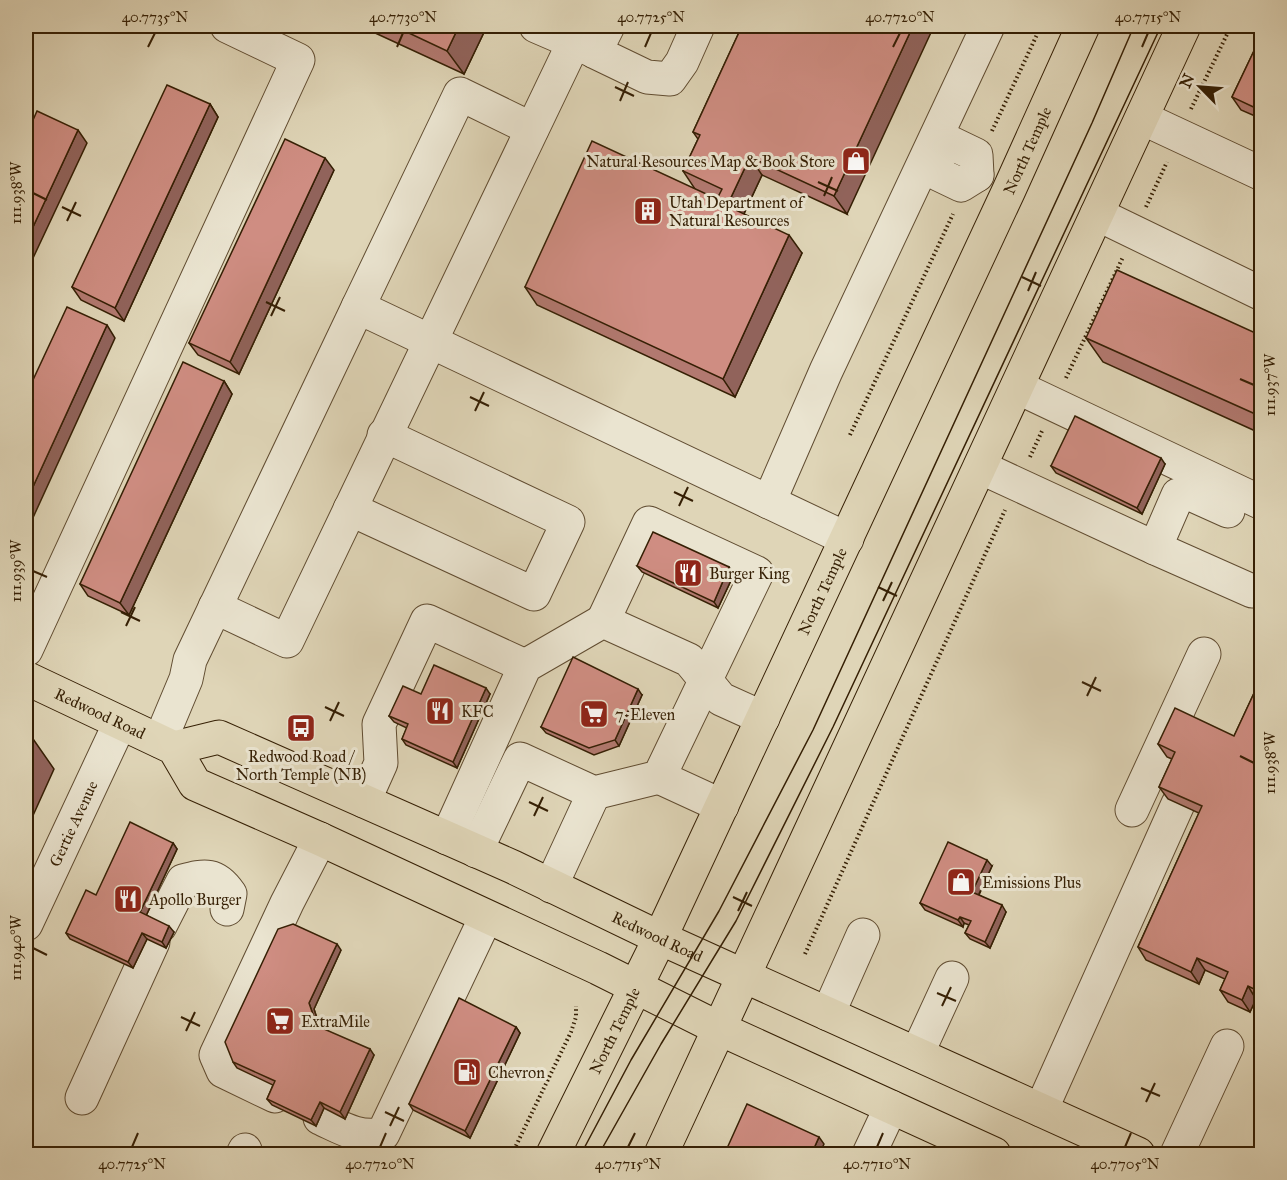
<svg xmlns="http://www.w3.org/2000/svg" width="1287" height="1180" font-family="'IM FELL Great Primer',serif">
  <rect width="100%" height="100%" fill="#dfd5b7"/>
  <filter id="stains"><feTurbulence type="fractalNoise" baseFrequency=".00333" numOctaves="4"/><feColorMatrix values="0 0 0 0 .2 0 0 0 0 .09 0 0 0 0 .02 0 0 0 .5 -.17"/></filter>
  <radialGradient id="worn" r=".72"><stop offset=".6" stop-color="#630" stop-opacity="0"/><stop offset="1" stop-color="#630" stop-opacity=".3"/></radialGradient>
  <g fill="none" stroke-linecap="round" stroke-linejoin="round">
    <g stroke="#604c31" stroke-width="35">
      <g id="minor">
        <polyline points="536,26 594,51"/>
        <polyline points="608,26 595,52 647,77 670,79 682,62 698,26"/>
        <polyline points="1142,118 1262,174"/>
        <polyline points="937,154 951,143 976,155 977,175"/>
        <polyline points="937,154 938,174 961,185 977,175"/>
        <polyline points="1097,214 1262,294"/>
        <polyline points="358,307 460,94 532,129"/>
        <polyline points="1017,387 1262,503"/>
        <polyline points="980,467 1155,548 1252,591 1262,589"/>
        <polyline points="769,502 826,371 988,26"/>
        <polyline points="350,509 534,594 568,522 384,435"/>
        <polyline points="1155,548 1178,495 1188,493 1228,511"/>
        <polyline points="215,607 287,641 574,42"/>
        <polyline points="26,650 298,60 227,26"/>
        <polyline points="160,741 186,679 190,660 358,307 847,539"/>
        <polyline points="659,777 722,806"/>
        <polyline points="364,801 381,763 379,724 427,621 525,666"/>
        <polyline points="1132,810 1204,654"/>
        <polyline points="447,838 525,666 603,621 689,660 721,699 763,718"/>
        <polyline points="476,851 520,759 594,793 659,777 757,573 649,523 603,621"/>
        <polyline points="551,886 594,793"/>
        <path id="s1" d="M26,924L120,723"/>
        <path d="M160,926L183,881C205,875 216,873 230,894L227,909"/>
        <polyline points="828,1014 863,935"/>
        <polyline points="917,1054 952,978"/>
        <polyline points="275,1096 223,1071 216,1055 287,903 320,839"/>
        <polyline points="82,1098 153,942"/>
        <polyline points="1041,1110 1178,804"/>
        <path d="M320,1118C342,1128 358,1139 383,1134L486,917"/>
        <polyline points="243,1154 245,1150"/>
        <polyline points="869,1154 891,1107"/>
        <polyline points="1177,1154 1227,1046"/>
      </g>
    </g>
    <g stroke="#351f04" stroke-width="35">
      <g id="major">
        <path id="s2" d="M26,678L174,748L195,784L320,839L598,968L718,1028L994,1154"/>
        <path id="s3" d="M174,748L219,737L513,867L660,938L1138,1154"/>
        <path id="s4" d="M553,1154L660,938L1009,190L1083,26"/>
        <polyline points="661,1154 1184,26"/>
      </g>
    </g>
    <g stroke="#351f04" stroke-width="4" stroke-dasharray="1.5 3" stroke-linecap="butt">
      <polyline points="1191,109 1231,26"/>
      <polyline points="992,131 1041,26"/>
      <polyline points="1146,207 1167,162"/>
      <polyline points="1066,378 1123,257"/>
      <polyline points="850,435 953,214"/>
      <polyline points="1030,457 1042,431"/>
      <polyline points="805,954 1005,510"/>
      <polyline points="512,1154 571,1032 576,1017 576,1006"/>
    </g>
    <use href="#minor" stroke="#eae4d0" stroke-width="33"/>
    <use href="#major" stroke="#dfd5b7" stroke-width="33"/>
    <g stroke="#351f04" stroke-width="1.5">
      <polyline points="581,1154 631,1060 719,911 813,730 1092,123 1134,26"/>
      <polyline points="599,1154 661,1044 736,921 833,727 1161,26"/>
    </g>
  </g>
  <g fill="#b27970" stroke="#351f04" stroke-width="1.5">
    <polygon points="360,26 487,26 464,74"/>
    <polygon points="742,26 847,214 762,175 744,214 802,253 735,397 537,305 525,287 695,189 683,171 698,139 693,132"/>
    <polygon points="1262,34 1262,119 1241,110 1232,97"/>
    <polygon points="210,104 218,117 124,321 81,300 72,287"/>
    <polygon points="334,170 239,374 198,355 189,343"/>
    <polygon points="1262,336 1262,434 1103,362 1086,338"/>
    <polygon points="224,381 232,394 129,615 88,596 80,584"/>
    <polygon points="1165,464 1142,514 1056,473 1051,466"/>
    <polygon points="637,566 734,574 718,608 642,572"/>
    <polygon points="1262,676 1262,1001 1256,999 1250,1012 1228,1002 1220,990 1225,979 1205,970 1199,984 1146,960 1138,947 1199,813 1168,799 1159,787 1172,759 1167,757 1158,744 1234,736"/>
    <polygon points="421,694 490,694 457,768 406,745 402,739 407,728 394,722 389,716"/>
    <polygon points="642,695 619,746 594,755 546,733 541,727"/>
    <polygon points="173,843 177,849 146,915 174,932 166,948 147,939 133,968 70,939 66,933 96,895"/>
    <polygon points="992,866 979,895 1006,912 990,948 970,939 965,933 969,925 964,923 963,927 925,910 920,903"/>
    <polygon points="341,950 314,1009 320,1027 374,1055 345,1119 324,1108 316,1126 272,1105 267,1099 273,1085 237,1068 233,1062"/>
    <polygon points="516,1027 520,1033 470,1138 413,1110 409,1104"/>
  </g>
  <g fill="#91635b" stroke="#351f04" stroke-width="1.5">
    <polygon points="459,26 487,26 464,74 447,51"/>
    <polygon points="913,26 934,26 847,214 834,196"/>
    <polygon points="210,104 218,117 124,321 115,308"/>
    <polygon points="27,108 36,120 26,142 26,111"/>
    <polygon points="78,130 87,143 26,273 26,242"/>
    <polygon points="750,157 762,175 739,224 727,206"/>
    <polygon points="325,158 334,170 239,374 230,362"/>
    <polygon points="789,235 802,253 735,397 723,379"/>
    <polygon points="107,325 115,338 26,533 26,502"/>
    <polygon points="224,381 232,394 129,615 120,603"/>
    <polygon points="1161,458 1165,464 1142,514 1137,508"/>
    <polygon points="729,567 734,574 718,608 714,602"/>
    <polygon points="486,688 490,694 457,768 453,762"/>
    <polygon points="638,689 642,695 619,746 615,740"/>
    <polygon points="31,736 54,769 26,831 26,747"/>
    <polygon points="173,843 177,849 145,918 140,912"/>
    <polygon points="987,860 992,866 977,898 972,892"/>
    <polygon points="1262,887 1262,911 1255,901"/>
    <polygon points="1002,905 1006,912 990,948 985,942"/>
    <polygon points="960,917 964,923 963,927 958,920"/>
    <polygon points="169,926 174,932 166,948 162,942"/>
    <polygon points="142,933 147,939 133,968 128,962"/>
    <polygon points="337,944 341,950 314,1009 321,1032 317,1026 309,1003"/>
    <polygon points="1197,958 1205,970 1199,984 1191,972"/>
    <polygon points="1248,986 1256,999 1250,1012 1242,1000"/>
    <polygon points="516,1027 520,1033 470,1138 465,1131"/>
    <polygon points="370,1049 374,1055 345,1119 340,1112"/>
    <polygon points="320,1102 324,1108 316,1126 311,1120"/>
    <polygon points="819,1137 824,1144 819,1155 811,1155"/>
  </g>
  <g fill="#cf8d82" stroke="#351f04" stroke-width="1.5">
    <polygon points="394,26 459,26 447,51"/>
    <polygon points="742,26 913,26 834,196 750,157 727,206 789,235 723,379 525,287 592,141 717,199 722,189 683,171 700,135 693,132"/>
    <polygon points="1262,34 1262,111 1232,97"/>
    <polygon points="167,85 210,104 115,308 72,287"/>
    <polygon points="37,111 78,130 26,242 26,136"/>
    <polygon points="285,139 325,158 230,362 189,343"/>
    <polygon points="1117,270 1262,336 1262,417 1086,338"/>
    <polygon points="67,307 107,325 26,502 26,395"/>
    <polygon points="183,362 224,381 120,603 80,584"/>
    <polygon points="1075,416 1161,458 1137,508 1051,466"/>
    <polygon points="653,532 729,567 714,602 637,566"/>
    <polygon points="573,657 638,689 615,740 589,748 541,727"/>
    <polygon points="434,665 486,688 453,762 402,739 408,724 389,716 403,686 421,694"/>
    <polygon points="1262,676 1262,887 1255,901 1262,904 1262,993 1248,986 1242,1000 1220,990 1228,972 1197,958 1191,972 1138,947 1202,806 1159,787 1175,752 1158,744 1175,708 1234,736"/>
    <polygon points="26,733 31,736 26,747"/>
    <polygon points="130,822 173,843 140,912 169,926 162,942 142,933 128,962 66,933 86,890 96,895"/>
    <polygon points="948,842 987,860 972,892 1002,905 985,942 965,933 971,921 960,917 958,920 920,903"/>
    <polygon points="293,924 337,944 309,1003 317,1026 370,1049 340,1112 320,1102 311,1120 267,1099 275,1081 233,1062 225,1042 278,929"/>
    <polygon points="459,998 516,1027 465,1131 409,1104"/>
    <polygon points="747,1104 819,1137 811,1155 724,1155"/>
  </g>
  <path fill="none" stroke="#351f04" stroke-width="2" d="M148,47L155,33M397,47L403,33M645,47L651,33M893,47L900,33M1142,47L1148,33M615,87L634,96M620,101L628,82M818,182L838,191M33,193L47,200M824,196L832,177M62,207L81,216M67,221L76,202M1022,277L1041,286M1028,291L1036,272M266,302L285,311M271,316L280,297M1240,379L1254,385M470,397L489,406M475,411L484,392M674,492L693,501M679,506L688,487M33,571L47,577M878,587L897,596M883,601L892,582M121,612L140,621M126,626L135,607M1082,682L1101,691M1087,696L1096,677M325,707L344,716M330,721L339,702M1240,756L1254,763M529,802L548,811M534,816L543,797M733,897L752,906M738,911L747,892M33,948L47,955M937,993L956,1001M942,1006L951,987M181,1017L200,1026M186,1031L195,1012M1141,1088L1160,1096M1146,1102L1155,1083M385,1112L404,1121M390,1126L399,1107M132,1147L138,1133M380,1147L386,1133M628,1147L635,1133M877,1147L883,1133M1125,1147L1131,1133"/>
  <defs>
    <g id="shop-square" transform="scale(1.5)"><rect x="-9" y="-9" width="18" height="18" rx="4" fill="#8f2418" stroke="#eae4d0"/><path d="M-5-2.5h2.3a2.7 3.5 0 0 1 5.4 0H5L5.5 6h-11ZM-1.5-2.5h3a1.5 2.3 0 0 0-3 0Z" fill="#fff"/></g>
    <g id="building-square" transform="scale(1.5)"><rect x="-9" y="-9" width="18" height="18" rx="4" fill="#8f2418" stroke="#eae4d0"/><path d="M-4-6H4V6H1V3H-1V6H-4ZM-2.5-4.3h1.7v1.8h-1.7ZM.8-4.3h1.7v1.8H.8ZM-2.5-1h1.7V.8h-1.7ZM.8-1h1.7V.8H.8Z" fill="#fff"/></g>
    <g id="restaurant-square" transform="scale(1.5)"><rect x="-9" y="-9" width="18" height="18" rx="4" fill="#8f2418" stroke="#eae4d0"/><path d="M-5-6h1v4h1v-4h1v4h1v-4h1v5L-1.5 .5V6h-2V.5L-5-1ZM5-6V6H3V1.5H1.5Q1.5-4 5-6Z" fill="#fff"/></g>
    <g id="supermarket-square" transform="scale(1.5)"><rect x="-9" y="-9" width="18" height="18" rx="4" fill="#8f2418" stroke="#eae4d0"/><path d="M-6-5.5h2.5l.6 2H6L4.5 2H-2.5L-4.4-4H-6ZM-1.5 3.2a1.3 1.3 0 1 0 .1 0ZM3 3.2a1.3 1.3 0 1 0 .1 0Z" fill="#fff"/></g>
    <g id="bus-square" transform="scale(1.5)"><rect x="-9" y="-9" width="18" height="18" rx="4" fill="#8f2418" stroke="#eae4d0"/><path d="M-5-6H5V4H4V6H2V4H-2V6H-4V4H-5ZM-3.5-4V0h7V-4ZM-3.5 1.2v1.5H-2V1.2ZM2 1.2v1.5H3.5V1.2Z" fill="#fff"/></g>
    <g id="fuel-square" transform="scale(1.5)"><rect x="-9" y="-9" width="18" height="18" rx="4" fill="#8f2418" stroke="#eae4d0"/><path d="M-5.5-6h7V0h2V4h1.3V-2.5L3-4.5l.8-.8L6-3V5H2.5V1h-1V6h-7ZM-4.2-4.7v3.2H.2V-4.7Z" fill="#fff"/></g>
  </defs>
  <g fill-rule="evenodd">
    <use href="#shop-square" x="856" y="161"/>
    <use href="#building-square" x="648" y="211"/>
    <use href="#restaurant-square" x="688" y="573"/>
    <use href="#restaurant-square" x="440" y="711"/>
    <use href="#supermarket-square" x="594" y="714"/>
    <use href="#bus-square" x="301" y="728"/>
    <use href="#shop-square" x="961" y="882"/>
    <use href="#restaurant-square" x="128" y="899"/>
    <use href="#supermarket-square" x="280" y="1021"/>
    <use href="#fuel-square" x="467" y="1072"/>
  </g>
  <g text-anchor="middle" stroke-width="6" stroke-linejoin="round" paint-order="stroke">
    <g font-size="16" fill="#351f04" stroke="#eae4d0">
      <text dy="6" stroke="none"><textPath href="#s4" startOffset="1110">North Temple</textPath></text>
      <text dy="6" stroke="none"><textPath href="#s4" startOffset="624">North Temple</textPath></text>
      <text dy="6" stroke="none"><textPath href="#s2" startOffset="82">Redwood Road</textPath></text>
      <text dy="6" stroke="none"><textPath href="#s1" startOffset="111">Gertie Avenue</textPath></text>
      <text dy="6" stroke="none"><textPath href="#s3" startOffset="528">Redwood Road</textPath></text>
      <text dy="6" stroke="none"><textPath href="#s4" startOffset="138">North Temple</textPath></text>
    </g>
    <g font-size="16" fill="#351f04" stroke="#eae4d0" text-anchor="start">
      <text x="835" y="167" text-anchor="end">Natural Resources Map &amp; Book Store</text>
      <text x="669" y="208">Utah Department of<tspan x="669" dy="18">Natural Resources</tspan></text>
      <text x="709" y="579">Burger King</text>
      <text x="461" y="717">KFC</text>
      <text x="615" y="720">7-Eleven</text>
      <text x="301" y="762" text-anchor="middle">Redwood Road /<tspan x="301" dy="18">North Temple (NB)</tspan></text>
      <text x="982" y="888">Emissions Plus</text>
      <text x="149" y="905">Apollo Burger</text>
      <text x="301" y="1027">ExtraMile</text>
      <text x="488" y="1078">Chevron</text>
    </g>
  </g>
  <rect width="1287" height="1180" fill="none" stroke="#dfd5b7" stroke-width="66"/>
  <g transform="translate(1200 87) rotate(295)" stroke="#eae4d0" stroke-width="4.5" paint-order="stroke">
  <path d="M0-4.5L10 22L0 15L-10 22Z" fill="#351f04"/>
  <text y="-9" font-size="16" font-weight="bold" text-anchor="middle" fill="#351f04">N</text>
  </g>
  <rect x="33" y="33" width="1221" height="1114" fill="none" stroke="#351f04" stroke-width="2"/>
  <g font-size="15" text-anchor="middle" fill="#351f04">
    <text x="155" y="22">40.7735°N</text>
    <text x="403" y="22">40.7730°N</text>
    <text x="651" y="22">40.7725°N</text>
    <text x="900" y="22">40.7720°N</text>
    <text x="1148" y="22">40.7715°N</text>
    <text transform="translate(16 193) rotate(-90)" y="5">111.938°W</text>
    <text transform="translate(1270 385) rotate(-90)" y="5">111.937°W</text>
    <text transform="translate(16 571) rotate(-90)" y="5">111.939°W</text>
    <text transform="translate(1270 763) rotate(-90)" y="5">111.938°W</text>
    <text transform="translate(16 948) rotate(-90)" y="5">111.940°W</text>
    <text x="132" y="1169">40.7725°N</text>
    <text x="380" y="1169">40.7720°N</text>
    <text x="628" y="1169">40.7715°N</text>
    <text x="877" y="1169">40.7710°N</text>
    <text x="1125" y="1169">40.7705°N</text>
  </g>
  <rect width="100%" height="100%" filter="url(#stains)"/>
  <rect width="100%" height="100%" fill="url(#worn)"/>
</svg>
